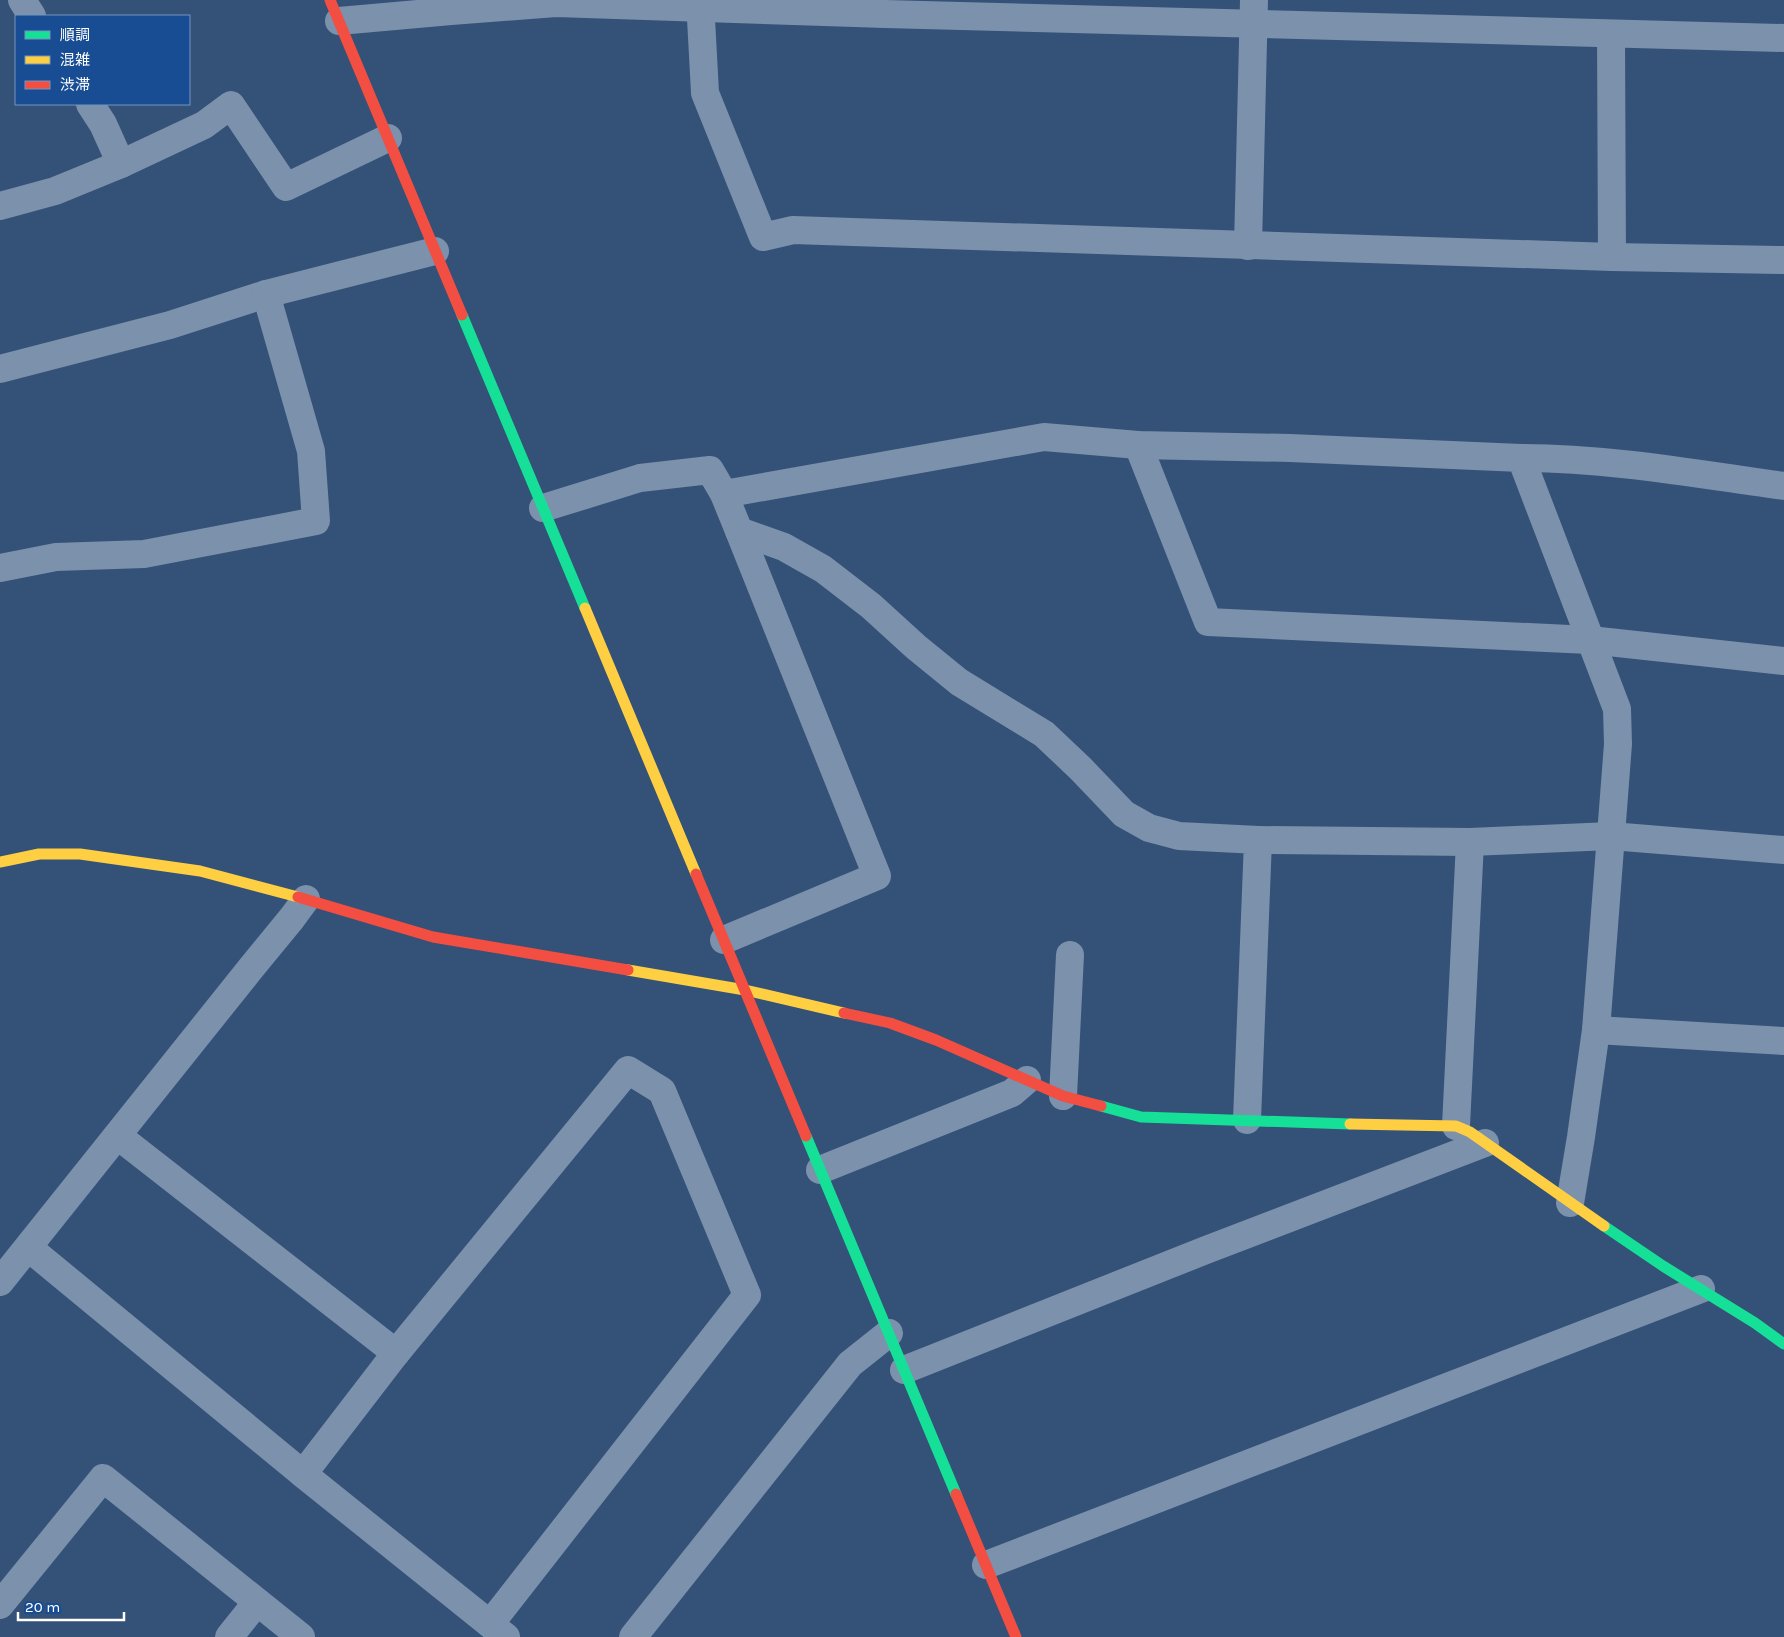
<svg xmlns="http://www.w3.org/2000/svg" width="1784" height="1637" font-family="Karla,'Noto Sans JP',sans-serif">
  <rect width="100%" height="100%" fill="#345178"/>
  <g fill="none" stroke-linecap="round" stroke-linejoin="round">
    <g stroke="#7c91ab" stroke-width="28">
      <polyline points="22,0 32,16"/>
      <polyline points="700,0 705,93 763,237 793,230 1612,257 1611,34"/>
      <polyline points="339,21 451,11 556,3 885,14 1784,38"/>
      <polyline points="90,104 103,124 121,164"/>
      <polyline points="0,206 55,191 121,164 204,125 231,105 286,187 388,138"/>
      <polyline points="1248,246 1254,0"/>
      <polyline points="1612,257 1784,260"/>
      <polyline points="0,369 170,325 266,294 435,251"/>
      <polyline points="1138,445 1208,622 1590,640 1784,661"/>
      <path d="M1521,458C1609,458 1697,474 1784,486"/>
      <polyline points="724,494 1044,437 1138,445 1290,448 1521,458 1617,709 1618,744 1596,1030 1581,1137 1570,1203"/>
      <polyline points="543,508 640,478 710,470 724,494 739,531 877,876 724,940"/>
      <polyline points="739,531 784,547 823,569 871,606 916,647 959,682 1044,734 1081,769 1124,814 1149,828 1179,836 1258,840 1247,1120"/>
      <polyline points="0,568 56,557 144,554 316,521 311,451 266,294"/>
      <polyline points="1258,840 1470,842 1611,836 1784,850"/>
      <polyline points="1596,1030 1784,1041"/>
      <polyline points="1063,1096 1070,955"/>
      <polyline points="1456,1126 1470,842"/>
      <polyline points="820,1170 1012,1093 1027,1080"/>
      <polyline points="29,1248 303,1474 396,1353 118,1136"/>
      <polyline points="0,1282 251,968 292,918 306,899"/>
      <polyline points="396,1353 628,1070 662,1091 747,1295 490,1624"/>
      <polyline points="904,1370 1206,1250 1485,1143"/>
      <polyline points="303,1474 506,1637"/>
      <polyline points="986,1565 1701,1289"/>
      <polyline points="0,1605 103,1478 301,1637"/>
      <polyline points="229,1637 257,1602"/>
      <polyline points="633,1637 850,1364 889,1333"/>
    </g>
    <g stroke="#16e098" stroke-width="11">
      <polyline points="462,315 585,608"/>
      <polyline points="1101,1106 1141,1117 1350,1124"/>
      <polyline points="806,1136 956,1494"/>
      <polyline points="1604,1226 1663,1266 1755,1323 1784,1344"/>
    </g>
    <g stroke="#ffcf43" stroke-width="11">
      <polyline points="585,608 696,874"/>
      <polyline points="0,862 39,854 80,854 200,871 298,897"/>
      <polyline points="628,970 745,990 844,1013"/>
      <polyline points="1350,1124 1456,1126 1470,1132 1604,1226"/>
    </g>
    <g stroke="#f24e42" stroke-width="11">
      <polyline points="330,0 462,315"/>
      <polyline points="696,874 806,1136"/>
      <polyline points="298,897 433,937 628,970"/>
      <polyline points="844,1013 890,1023 936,1040 1063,1096 1101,1106"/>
      <polyline points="956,1494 1016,1637"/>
    </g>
  </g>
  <rect x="15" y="15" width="175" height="90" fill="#184d94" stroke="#7494bf"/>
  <rect x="25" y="31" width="25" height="8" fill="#16e098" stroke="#7494bf"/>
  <text x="60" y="40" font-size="15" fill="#ffffff">順調</text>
  <rect x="25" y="56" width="25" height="8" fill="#ffcf43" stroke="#7494bf"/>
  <text x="60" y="65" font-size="15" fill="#ffffff">混雑</text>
  <rect x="25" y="81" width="25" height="8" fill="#f24e42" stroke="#7494bf"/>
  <text x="60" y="90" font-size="15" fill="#ffffff">渋滞</text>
  <path d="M18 1612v8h106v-8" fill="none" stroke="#ffffff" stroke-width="2.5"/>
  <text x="25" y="1612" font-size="15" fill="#ffffff" stroke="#184d94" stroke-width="4" paint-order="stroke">20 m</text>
</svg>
